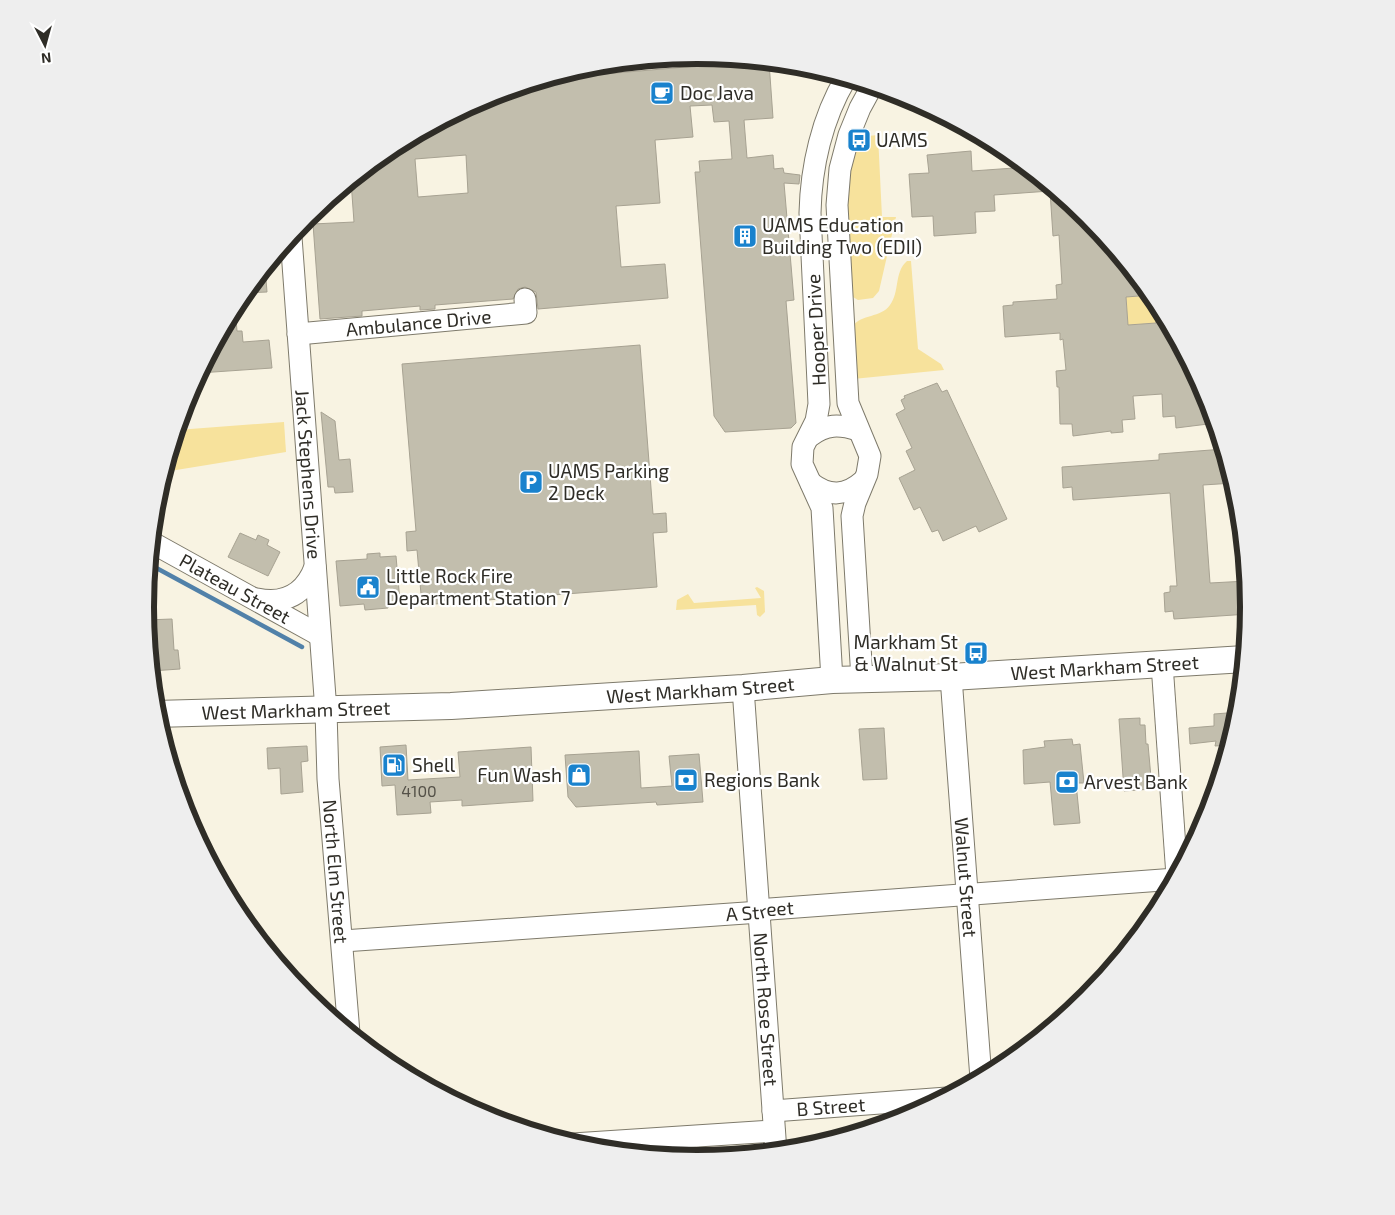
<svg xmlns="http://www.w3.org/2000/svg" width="1395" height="1215" font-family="'Exo 2',sans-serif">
  <rect width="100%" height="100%" fill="#f8f3e2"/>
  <g fill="#f7e29c">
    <polygon points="878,135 882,217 896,217 879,291 873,298 858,300 853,297 851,291 847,188 857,140 868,143 868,136"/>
    <path d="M907,261H911L918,349L941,364L944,370L853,379V326C861,314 881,318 890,305C900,292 894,272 907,261Z"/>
    <polygon points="1152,295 1155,298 1156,323 1128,325 1126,297"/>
    <polygon points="284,422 286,452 164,472 177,430"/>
    <polygon points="757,587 764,591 765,612 760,617 757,615 756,605 676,610 677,600 688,594 694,603 761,598 755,588"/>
  </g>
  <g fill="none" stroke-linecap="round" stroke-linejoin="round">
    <polyline stroke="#5181a9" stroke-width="4.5" points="149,564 302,647"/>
  </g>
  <g fill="#c2bead" stroke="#a7a292" fill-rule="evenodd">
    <path d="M708,56L769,62L773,118L744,120L747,158L773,155L774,169L783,168L784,173L800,175L799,184L784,183L794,300L786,301L796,423L791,428L725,432L714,416L695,172H700L699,161L732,159L729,121L714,122L712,105L690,106L693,137L655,140L660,203L616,206L621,267L665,264L668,298L538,309L536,292L525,287L518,289L513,299L435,305V309L420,310V306L362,311V316L320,319L313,224L354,222L351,181L391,148L486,97L590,66L620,63L604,74L709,65ZM466,155L468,193L418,197L415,159Z"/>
    <polygon points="971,151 972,171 1028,167 1088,217 1152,295 1126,297 1128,325 1156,323 1155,298 1208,396 1216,423 1176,428 1175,416 1163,417 1162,394 1133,396 1135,419 1122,420 1123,432 1111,433 1111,431 1073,436 1072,424 1060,424 1059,387 1057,387 1056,371 1066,370 1063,339 1060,340 1060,333 1005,337 1003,306 1013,305 1013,302 1057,299 1056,285 1062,284 1059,235 1053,236 1050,191 994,195 995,211 975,212 976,233 934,236 933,216 912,217 909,174 929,173 927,155"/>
    <polygon points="265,267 267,292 244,293"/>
    <polygon points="235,307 237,331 242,331 243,342 269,340 272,368 199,373"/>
    <polygon points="640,345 653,514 666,513 667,532 653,533 657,587 422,605 417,550 407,551 406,532 416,531 402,364"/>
    <polygon points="937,383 942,392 947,390 1007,519 979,532 976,526 943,541 938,530 932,532 920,507 914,510 899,478 915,470 906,451 912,448 896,414 905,409 901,400 905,398 904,396"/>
    <polygon points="321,412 335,421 339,460 350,459 353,492 335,493 334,487 328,487"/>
    <polygon points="1224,449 1234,483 1203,485 1210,583 1247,581 1249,614 1174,619 1173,611 1165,612 1164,593 1170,592 1170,586 1177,586 1170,493 1073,500 1072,487 1063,488 1062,467 1159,460 1159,454"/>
    <polygon points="240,533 256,540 258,535 269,540 267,545 280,552 268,576 228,557"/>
    <polygon points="380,553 380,557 396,556 400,602 388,603 388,608 365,610 364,604 340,606 336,561 367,559 367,554"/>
    <polygon points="172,619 174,650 178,650 180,669 151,671 146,620"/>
    <polygon points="1240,712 1230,745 1215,746 1216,741 1190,744 1189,728 1214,726 1214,714"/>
    <polygon points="1140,718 1140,725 1145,725 1146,744 1148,744 1152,789 1124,791 1119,719"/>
    <polygon points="884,728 887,779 863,780 859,729"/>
    <polygon points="1072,739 1073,745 1080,744 1084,783 1076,783 1080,823 1054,825 1050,782 1024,784 1023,750 1045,747 1044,741"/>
    <polygon points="406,745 408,780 460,777 458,752 531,747 533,801 462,806 462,800 430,802 431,813 397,815 395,785 382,786 380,747"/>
    <polygon points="307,746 308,761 301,762 303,792 281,794 280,768 268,769 267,748"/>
    <polygon points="639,751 641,788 672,786 669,756 699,754 703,802 657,805 656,802 576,807 568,797 565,755"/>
  </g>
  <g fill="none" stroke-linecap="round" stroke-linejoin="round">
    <g stroke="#7e7a6b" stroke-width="23">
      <g id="minor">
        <path id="s1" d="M291,237L326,711L328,779L349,1033"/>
        <path id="s2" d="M298,334L526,313L525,299"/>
        <path d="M810,436C826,424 839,424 858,430"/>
        <path d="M811,483C829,497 846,496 863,481"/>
        <path id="s3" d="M151,542L319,635"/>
        <path d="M257,599C285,605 305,594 315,567"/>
        <polyline points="1162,664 1177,876"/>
        <path id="s4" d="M951,677L981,1079"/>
        <polyline points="862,679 852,516 855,503 867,474 870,456 848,403 837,205 840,169 849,135 860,108 872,86"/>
        <path d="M832,680L822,508L802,464L803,447L816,421L819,404L810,213C811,167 822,118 846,78"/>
        <path id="s5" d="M743,688L776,1152"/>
        <path id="s6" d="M343,941L760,912L770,909L1176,879"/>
        <path id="s7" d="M773,1111L947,1098"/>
        <polyline points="573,1144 774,1131"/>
      </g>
    </g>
    <g stroke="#7e7a6b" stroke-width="28">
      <g id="major">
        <path id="s8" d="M155,714L451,706L743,688L832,680L951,677L1245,659"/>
      </g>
    </g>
    <use href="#minor" stroke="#fff" stroke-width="21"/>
    <use href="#major" stroke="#fff" stroke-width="26"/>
  </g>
  <defs>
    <g id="cafe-square" transform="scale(1.25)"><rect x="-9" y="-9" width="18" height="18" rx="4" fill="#1982cd" stroke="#fff"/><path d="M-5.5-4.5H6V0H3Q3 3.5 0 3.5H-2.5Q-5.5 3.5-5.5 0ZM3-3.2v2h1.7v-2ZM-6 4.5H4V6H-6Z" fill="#fff"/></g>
    <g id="bus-square" transform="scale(1.25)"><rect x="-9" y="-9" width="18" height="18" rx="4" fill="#1982cd" stroke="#fff"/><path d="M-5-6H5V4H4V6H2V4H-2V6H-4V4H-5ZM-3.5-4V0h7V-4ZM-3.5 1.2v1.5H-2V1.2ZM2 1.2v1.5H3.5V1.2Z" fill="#fff"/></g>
    <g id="building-square" transform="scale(1.25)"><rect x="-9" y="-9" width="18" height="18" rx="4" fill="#1982cd" stroke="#fff"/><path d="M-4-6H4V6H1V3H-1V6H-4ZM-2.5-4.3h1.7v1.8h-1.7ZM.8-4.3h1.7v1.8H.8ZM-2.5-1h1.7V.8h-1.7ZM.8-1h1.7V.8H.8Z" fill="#fff"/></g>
    <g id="parking-square" transform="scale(1.25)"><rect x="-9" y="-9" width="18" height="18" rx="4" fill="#1982cd" stroke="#fff"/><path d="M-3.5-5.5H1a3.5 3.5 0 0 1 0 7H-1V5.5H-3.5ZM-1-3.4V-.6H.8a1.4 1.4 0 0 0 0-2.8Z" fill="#fff"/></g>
    <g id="civic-square" transform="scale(1.25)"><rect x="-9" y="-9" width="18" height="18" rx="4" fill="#1982cd" stroke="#fff"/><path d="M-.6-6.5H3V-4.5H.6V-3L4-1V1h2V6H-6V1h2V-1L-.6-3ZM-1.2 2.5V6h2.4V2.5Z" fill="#fff"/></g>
    <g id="fuel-square" transform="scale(1.25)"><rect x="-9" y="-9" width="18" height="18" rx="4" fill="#1982cd" stroke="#fff"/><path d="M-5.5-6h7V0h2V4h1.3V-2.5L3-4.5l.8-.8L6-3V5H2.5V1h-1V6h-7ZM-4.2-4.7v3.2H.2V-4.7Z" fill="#fff"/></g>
    <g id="shop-square" transform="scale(1.25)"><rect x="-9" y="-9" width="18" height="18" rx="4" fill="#1982cd" stroke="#fff"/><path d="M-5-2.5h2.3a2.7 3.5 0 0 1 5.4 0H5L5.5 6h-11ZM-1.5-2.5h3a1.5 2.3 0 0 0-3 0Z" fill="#fff"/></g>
    <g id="bank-square" transform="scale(1.25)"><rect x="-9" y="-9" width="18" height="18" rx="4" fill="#1982cd" stroke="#fff"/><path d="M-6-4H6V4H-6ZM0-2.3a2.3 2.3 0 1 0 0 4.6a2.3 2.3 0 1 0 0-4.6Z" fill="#fff"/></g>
  </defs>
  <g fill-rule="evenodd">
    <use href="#cafe-square" x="662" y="93"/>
    <use href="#bus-square" x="859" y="140"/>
    <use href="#building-square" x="745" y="236"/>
    <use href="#parking-square" x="531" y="482"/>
    <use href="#civic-square" x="368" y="587"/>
    <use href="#bus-square" x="976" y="653"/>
    <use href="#fuel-square" x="394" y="765"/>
    <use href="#shop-square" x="579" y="775"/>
    <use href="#bank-square" x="686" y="780"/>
    <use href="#bank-square" x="1067" y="782"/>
  </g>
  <g text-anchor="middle" stroke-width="4.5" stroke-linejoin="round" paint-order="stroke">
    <g font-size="16" fill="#545148">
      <text x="419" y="797">4100</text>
    </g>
    <g font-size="19" fill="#2f2d27" stroke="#fff" text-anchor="start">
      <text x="680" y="100">Doc Java</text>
      <text x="876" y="147">UAMS</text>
      <text x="762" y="232">UAMS Education<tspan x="762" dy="22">Building Two (EDII)</tspan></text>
      <text x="548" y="478">UAMS Parking<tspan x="548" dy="22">2 Deck</tspan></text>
      <text x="386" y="583">Little Rock Fire<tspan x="386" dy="22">Department Station 7</tspan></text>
      <text x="958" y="649" text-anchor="end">Markham St<tspan x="958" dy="22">&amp; Walnut St</tspan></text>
      <text x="412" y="772">Shell</text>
      <text x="562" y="782" text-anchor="end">Fun Wash</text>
      <text x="704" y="787">Regions Bank</text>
      <text x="1084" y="789">Arvest Bank</text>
    </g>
    <g font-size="19" fill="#2f2d27" stroke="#fff">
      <text dy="7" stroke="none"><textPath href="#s2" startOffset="121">Ambulance Drive</textPath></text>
      <text transform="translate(816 330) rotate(-93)" y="7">Hooper Drive</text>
      <text dy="7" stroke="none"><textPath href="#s1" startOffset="238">Jack Stephens Drive</textPath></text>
      <text dy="7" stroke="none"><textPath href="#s3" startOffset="96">Plateau Street</textPath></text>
      <text dy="7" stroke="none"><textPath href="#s8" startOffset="951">West Markham Street</textPath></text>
      <text dy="7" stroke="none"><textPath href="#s8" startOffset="546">West Markham Street</textPath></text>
      <text dy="7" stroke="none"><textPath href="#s8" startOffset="141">West Markham Street</textPath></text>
      <text dy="7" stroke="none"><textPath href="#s1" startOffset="636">North Elm Street</textPath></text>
      <text dy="7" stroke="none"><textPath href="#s4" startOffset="201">Walnut Street</textPath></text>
      <text dy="7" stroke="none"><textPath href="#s6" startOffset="418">A Street</textPath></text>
      <text dy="7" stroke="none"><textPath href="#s5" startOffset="322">North Rose Street</textPath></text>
      <text dy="7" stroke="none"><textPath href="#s7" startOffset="58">B Street</textPath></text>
    </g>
  </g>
  <path d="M0 0H1395V1215H0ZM154 607a543 543 0 1 1 1086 0a543 543 0 1 1-1086 0Z" fill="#eee" fill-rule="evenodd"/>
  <path fill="none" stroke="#2f2d27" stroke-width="6" d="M154 607a543 543 0 1 1 1086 0a543 543 0 1 1-1086 0Z"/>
  <g transform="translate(45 45) rotate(174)" stroke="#ffffff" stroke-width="4" paint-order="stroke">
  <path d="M0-4L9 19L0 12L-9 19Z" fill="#2f2d27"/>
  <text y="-8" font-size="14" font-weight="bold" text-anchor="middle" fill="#2f2d27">N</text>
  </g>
</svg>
